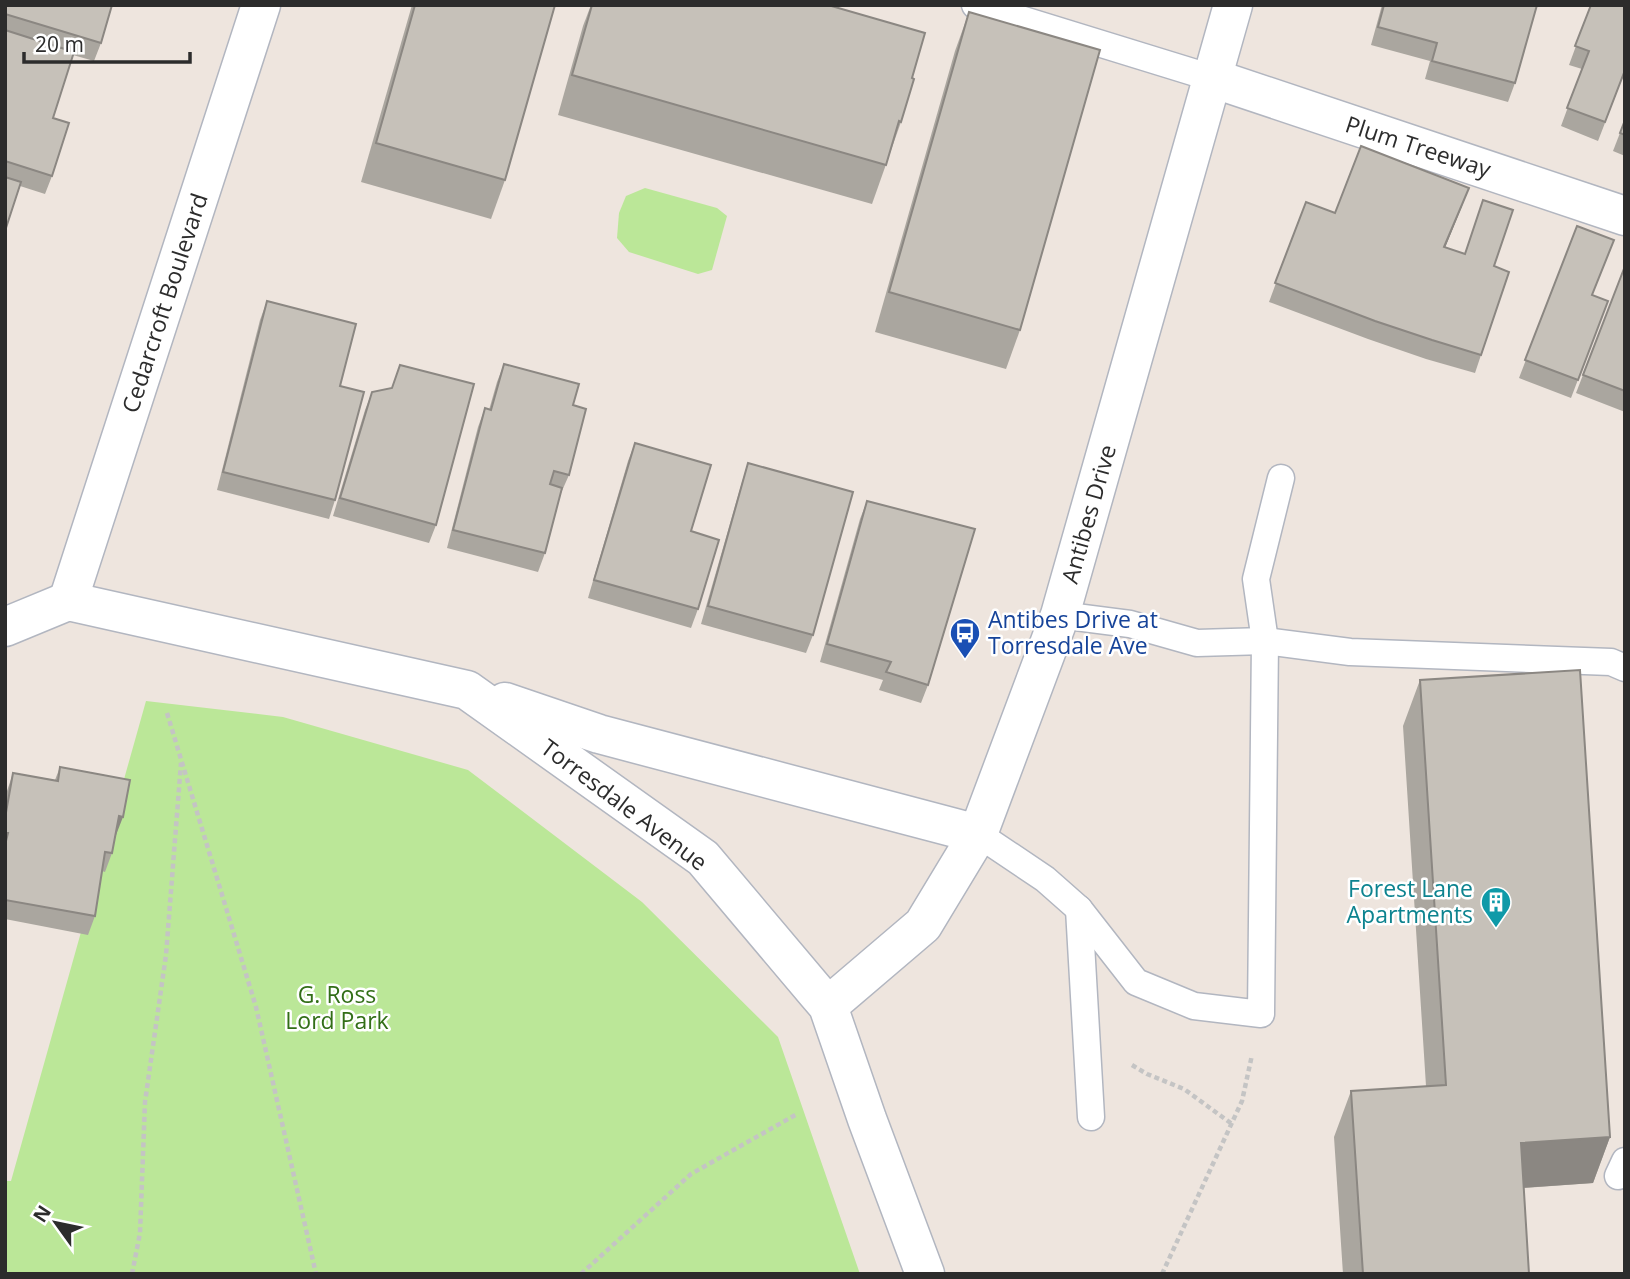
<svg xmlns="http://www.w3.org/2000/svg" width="1630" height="1279" font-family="'Open Sans',sans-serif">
  <rect width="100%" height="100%" fill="#eee5de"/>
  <g fill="#bbe798">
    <polygon points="645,188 717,208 727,216 712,270 698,274 629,252 617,238 619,213 626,196"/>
    <polygon points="146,701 283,717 468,770 642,902 778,1037 860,1274 5,1274 5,1181 11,1181"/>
  </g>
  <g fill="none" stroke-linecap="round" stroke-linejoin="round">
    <g stroke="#b2b6c0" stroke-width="29">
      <g id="lane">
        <polyline points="975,5 1212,78"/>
        <polyline points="1060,615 1130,624 1197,643 1265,641 1350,652 1611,662 1625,668"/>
        <polyline points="978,834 1045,879 1079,909 1136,982 1194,1006 1261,1014 1265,641 1256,579 1281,478"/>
        <polyline points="1079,909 1091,1117"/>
        <polyline points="1618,1176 1625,1161"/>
      </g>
    </g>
    <g stroke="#b2b6c0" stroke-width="41">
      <g id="street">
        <polyline points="1212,78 1625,216"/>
        <polyline points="68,601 261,5"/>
        <polyline points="5,627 68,601 467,690 703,858 816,992 828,1006 867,1119 925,1274"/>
        <polyline points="505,702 599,734 978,834"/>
        <polyline points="828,1006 923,925 978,834 1060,615 1233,5"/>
      </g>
    </g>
    <g stroke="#c4c4c4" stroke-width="4.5" stroke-dasharray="5 3.5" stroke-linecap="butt">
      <polyline points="167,713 256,1007 316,1274"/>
      <polyline points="1132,1065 1147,1074 1184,1089 1232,1124"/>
      <polyline points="132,1274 140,1233 145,1102 166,955 181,763"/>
      <polyline points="581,1274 691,1174 797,1114"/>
      <polyline points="1162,1274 1242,1101 1252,1055"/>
    </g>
    <use href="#lane" stroke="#fff" stroke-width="26"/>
    <use href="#street" stroke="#fff" stroke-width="38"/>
  </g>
  <g fill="#aaa69f">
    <polygon points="5,5 101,43 94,61 73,55 53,118 52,176 45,194 20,186 5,231"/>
    <polygon points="412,5 555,5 505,180 491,219 361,182"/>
    <polygon points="591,5 828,5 912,78 901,122 872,204 558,115 583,26"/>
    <polygon points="1382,5 1537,5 1515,83 1508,102 1425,79 1430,61 1371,45"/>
    <polygon points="1591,5 1625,71 1598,141 1561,126 1582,69 1569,65"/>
    <polygon points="969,12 1020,330 1006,369 875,332 955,51"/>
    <polygon points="1625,120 1625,156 1613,151"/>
    <polygon points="1306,202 1335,213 1462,206 1445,247 1494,266 1481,355 1475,373 1426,359 1368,339 1269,302"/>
    <polygon points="1577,226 1593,295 1608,301 1571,398 1519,378"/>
    <polygon points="1625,266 1625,412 1576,393"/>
    <polygon points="267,301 335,500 329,519 217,490 260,320"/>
    <polygon points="504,364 573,405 569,475 561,493 545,553 538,572 447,548 478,427 485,408 489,410 497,382"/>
    <polygon points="400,365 436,525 429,543 333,516 365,410 372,392 392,389"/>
    <polygon points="635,443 691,531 698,609 691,628 588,598 628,461"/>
    <polygon points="748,463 813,635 806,653 701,624 742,482"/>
    <polygon points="867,501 928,685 921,703 879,690 883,680 820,662 860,519"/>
    <polygon points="1420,680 1610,1137 1593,1183 1524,1188 1529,1274 1343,1274 1334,1137 1351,1091 1426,1086 1403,726"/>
    <polygon points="60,767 116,835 115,835 112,853 105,872 102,871 95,916 88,935 5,919 5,800 7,791 13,773 55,780"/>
  </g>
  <g fill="#8b8782">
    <polygon points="1469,188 1462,206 1438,265 1444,247"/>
    <polygon points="119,816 123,817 116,835 112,835"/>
    <polygon points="1610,1137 1593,1183 1504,1189 1521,1143"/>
  </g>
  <g fill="#c6c1b9" stroke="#8b8782" stroke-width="2">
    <polygon points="5,5 112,5 101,43 5,14"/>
    <polygon points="415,5 555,5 505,180 376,143"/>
    <polygon points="592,5 828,5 925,33 912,78 914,79 901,122 899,121 886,165 572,75"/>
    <polygon points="1384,5 1537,5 1515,83 1432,61 1437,43 1378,27"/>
    <polygon points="1591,5 1625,5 1625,70 1605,122 1567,108 1589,51 1575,46"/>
    <polygon points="969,12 1100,50 1020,330 889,292"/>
    <polygon points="5,30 74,52 53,118 69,123 52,176 5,161"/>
    <polygon points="1625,120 1625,135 1620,133"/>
    <polygon points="1361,146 1469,188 1444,247 1465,254 1483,200 1513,210 1494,266 1509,272 1481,355 1432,340 1375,321 1275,283 1306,202 1335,213"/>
    <polygon points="5,177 21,182 5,231"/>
    <polygon points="1577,226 1614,240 1592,295 1608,301 1578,380 1525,360"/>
    <polygon points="1625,266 1625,391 1583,375"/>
    <polygon points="267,301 356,324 340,386 364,392 335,500 223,472"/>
    <polygon points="504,364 579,384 573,405 586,409 569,475 554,471 550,484 562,488 545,553 453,530 485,408 491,410"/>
    <polygon points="400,365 474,384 436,525 340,498 372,392 392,388"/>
    <polygon points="635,443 711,465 691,531 719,540 698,609 594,580"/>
    <polygon points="748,463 853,492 813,635 708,606"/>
    <polygon points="867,501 975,529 928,685 886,672 891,662 827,644"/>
    <polygon points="1580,670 1610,1137 1521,1143 1529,1274 1363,1274 1351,1091 1446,1085 1420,680"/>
    <polygon points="60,767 130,780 123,817 119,816 112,853 105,852 95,916 5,900 5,845 8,833 5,833 5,818 13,773 58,781"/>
  </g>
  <defs>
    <g id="bus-pin" transform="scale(1.575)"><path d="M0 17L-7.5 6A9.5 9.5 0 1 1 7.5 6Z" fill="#1a4fb4" stroke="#fff"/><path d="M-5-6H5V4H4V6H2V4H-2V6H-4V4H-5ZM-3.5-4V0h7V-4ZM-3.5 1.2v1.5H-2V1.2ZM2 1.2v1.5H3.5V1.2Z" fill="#fff"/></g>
    <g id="building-pin" transform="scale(1.575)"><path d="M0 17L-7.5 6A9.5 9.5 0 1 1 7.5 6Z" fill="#0f9aa8" stroke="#fff"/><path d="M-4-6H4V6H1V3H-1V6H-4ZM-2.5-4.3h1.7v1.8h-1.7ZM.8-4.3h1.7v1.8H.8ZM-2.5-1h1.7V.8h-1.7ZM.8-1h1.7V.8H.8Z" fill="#fff"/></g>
  </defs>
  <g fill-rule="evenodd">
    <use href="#bus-pin" x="965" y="633"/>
    <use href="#building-pin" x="1496" y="902"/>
  </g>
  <g text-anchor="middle" stroke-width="5" stroke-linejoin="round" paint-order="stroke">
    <g font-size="23" fill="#2c2c2c" stroke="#fff">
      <text transform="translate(1418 147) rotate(18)" y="8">Plum Treeway</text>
      <text transform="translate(165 303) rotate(-72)" y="8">Cedarcroft Boulevard</text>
      <text transform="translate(1089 514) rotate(-74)" y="8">Antibes Drive</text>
      <text transform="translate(624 805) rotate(37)" y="8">Torresdale Avenue</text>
    </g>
    <g font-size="23" fill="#164399" stroke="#fff" text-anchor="start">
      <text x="988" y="628">Antibes Drive at<tspan x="988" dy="26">Torresdale Ave</tspan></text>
    </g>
    <g font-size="23" fill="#0d838f" stroke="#fff" text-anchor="end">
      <text x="1473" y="897">Forest Lane<tspan x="1473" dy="26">Apartments</tspan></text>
    </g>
    <g font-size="23" fill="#326e17" stroke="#fff">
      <text x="337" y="1003">G. Ross<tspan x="337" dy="26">Lord Park</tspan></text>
    </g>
  </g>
  <rect width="1630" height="1279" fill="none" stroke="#2c2c2c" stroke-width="14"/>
  <g transform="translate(56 1223) rotate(303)" stroke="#ffffff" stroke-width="5" paint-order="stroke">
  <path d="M0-5L12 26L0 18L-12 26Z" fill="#2c2c2c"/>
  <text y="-10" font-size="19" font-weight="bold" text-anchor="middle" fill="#2c2c2c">N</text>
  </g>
  <path d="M24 52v10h166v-10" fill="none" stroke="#2c2c2c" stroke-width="3.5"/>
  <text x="35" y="52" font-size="21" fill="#2c2c2c" stroke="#ffffff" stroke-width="5" paint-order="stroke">20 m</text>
</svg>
